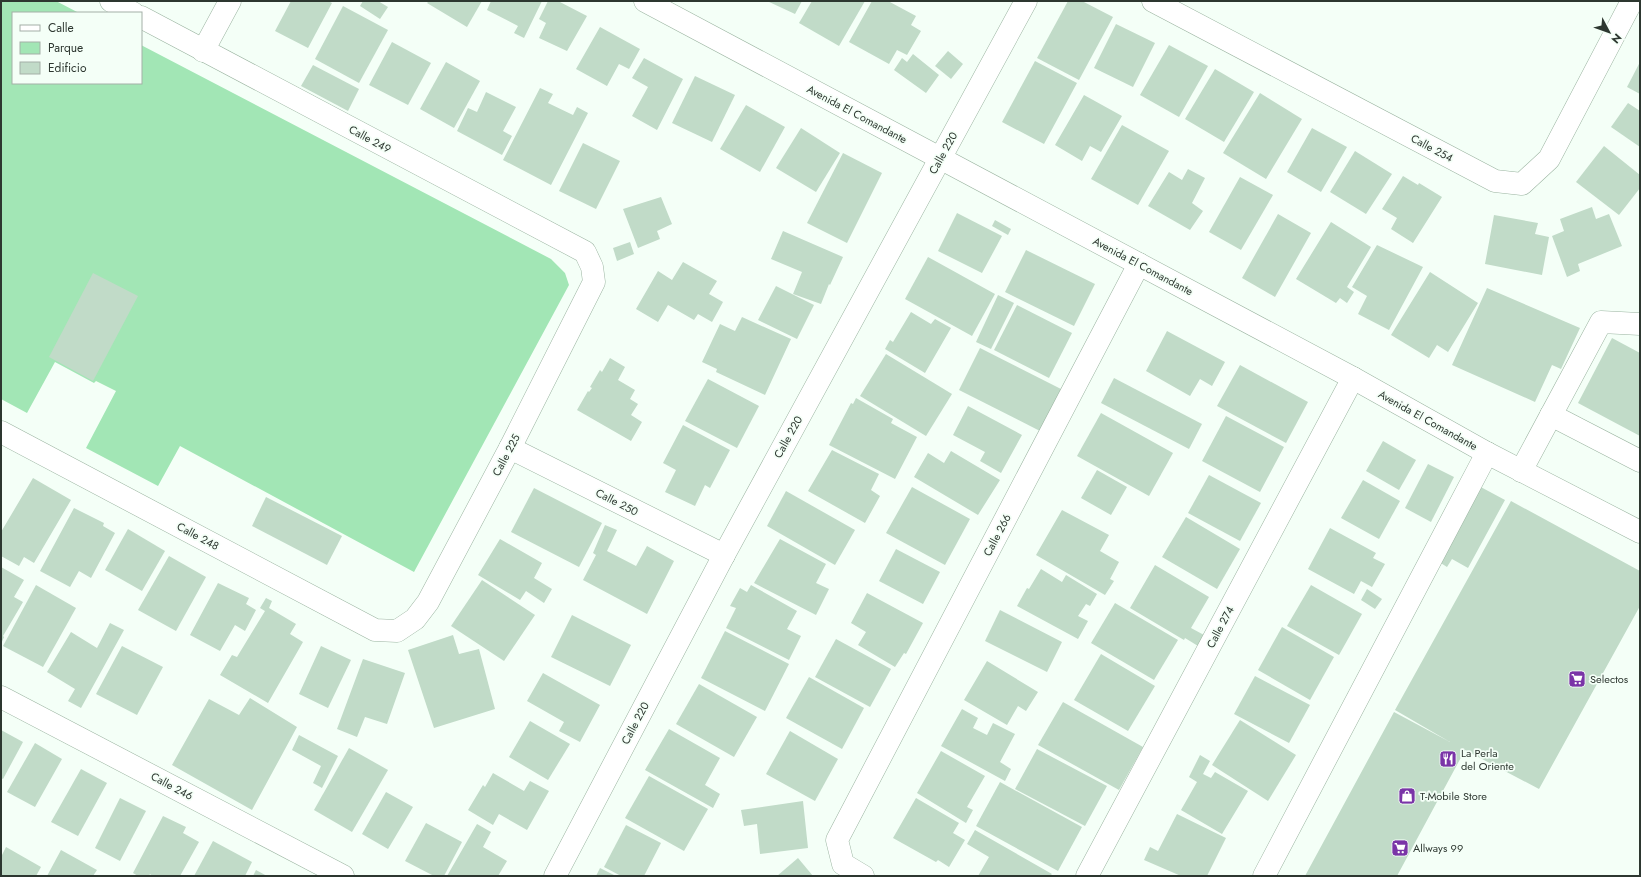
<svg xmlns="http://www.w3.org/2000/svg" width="1641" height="877" font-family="Jost,sans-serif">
  <rect width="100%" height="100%" fill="#f4fff7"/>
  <polygon fill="#a2e6b5" points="1,1 56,1 79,13 13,13 13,83 141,83 141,45 551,259 565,273 569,285 414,572 180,446 158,486 86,448 116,391 96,381 94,383 55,362 27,413 1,399"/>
  <g fill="#c1dbc8">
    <polygon points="291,1 328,1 332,3 308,48 275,31"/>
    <polygon points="363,1 378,1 388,7 380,19 360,6"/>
    <polygon points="429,1 482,1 467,27 427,3"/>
    <polygon points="491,1 542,1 524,38 514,33 518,26 487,10"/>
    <polygon points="548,1 558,1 587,16 567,51 539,38 546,23 539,19"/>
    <polygon points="767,1 802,1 795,14"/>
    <polygon points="812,1 865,1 839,46 799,23"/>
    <polygon points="872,1 888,1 916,16 911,25 921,31 907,55 897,50 889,64 849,42"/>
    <polygon points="1068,1 1082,1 1113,17 1079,80 1037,58"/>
    <polygon points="343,6 388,30 359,83 315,59"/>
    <polygon points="1116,24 1155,43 1133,87 1094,68"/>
    <polygon points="600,27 640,49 629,69 619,64 607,86 576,69"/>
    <polygon points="392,42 431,63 408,105 369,85"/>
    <polygon points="1169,45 1208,66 1179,117 1140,95"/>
    <polygon points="948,51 963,64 951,79 935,66"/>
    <polygon points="913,54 939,75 926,93 894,70 902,58 907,62"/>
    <polygon points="644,58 683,79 657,130 632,116 648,87 632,78"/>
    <polygon points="1035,61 1077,83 1044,144 1002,122"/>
    <polygon points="446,62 480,81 454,128 420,109"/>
    <polygon points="1640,62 1640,94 1627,87"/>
    <polygon points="313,65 359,89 348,111 301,86"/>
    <polygon points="1215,69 1254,92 1224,142 1185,119"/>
    <polygon points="695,76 735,95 712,142 672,123"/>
    <polygon points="540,88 553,94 548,103 573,115 577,107 588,113 551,185 503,160"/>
    <polygon points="486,92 516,107 503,131 512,136 502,155 457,131 468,108 477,112"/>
    <polygon points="1260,93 1302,119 1266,179 1223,153"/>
    <polygon points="1084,95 1122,116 1101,152 1090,146 1082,161 1055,145"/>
    <polygon points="1628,103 1640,111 1640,147 1611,127"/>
    <polygon points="746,105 785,127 760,172 720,149"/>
    <polygon points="1122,125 1169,151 1138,205 1091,179"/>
    <polygon points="801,128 840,153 816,192 776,168"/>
    <polygon points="1312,128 1347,147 1321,192 1287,172"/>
    <polygon points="583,143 620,161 596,209 559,191"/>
    <polygon points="1604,146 1640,175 1640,188 1619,215 1576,182"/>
    <polygon points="1355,151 1392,174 1366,214 1330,192"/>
    <polygon points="843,153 882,173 847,243 807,223"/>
    <polygon points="1188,169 1205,178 1192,203 1203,211 1190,230 1148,206 1169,172 1182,180"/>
    <polygon points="1403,176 1418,185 1419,183 1442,197 1413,243 1391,229 1397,218 1382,209"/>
    <polygon points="1240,177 1273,195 1241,250 1209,232"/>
    <polygon points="661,197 672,224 657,231 660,239 638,248 623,209"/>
    <polygon points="1592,207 1596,219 1609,214 1622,246 1578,264 1580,271 1567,277 1552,236 1564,231 1560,219"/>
    <polygon points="957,213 1002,236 982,273 938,251"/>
    <polygon points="1278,214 1311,233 1275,297 1242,278"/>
    <polygon points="1494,215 1538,223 1535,234 1549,237 1542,275 1485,264"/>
    <polygon points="995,220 1011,229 1008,235 992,226"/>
    <polygon points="1331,222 1371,247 1347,287 1354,292 1347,303 1340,298 1336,303 1296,279"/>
    <polygon points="783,231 843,257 830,285 829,284 821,304 793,294 802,272 771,259"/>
    <polygon points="630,242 634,254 617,261 613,248"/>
    <polygon points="1377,245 1423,267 1389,330 1358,314 1367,296 1352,287"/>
    <polygon points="1026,250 1095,284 1074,326 1005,292"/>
    <polygon points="928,257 995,294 972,336 905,299"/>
    <polygon points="683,262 717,281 709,294 723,302 712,322 698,314 694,320 668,305 658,322 636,309 658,271 672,280"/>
    <polygon points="1430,272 1478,303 1448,352 1437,345 1429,358 1391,335"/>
    <polygon points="93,273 138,296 93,381 49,357"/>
    <polygon points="776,286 814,305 797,339 758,320"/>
    <polygon points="1487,288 1580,328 1561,369 1552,365 1535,402 1452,365"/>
    <polygon points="998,295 1014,303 991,349 976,342"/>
    <polygon points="1017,305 1072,333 1049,378 994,350"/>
    <polygon points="911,312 931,324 935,319 951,328 925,373 885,349 890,340 893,342"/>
    <polygon points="742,317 791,339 765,395 716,372 717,369 702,362 720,324 735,331"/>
    <polygon points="1167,331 1225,362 1212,386 1200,379 1190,396 1146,371"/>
    <polygon points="1612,338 1640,353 1640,436 1578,403"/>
    <polygon points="980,348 1061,389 1040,431 959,390"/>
    <polygon points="886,354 952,394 926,436 860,396"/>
    <polygon points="610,358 625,367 618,380 635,390 630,399 638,404 631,415 642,422 631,441 577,410 588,391 589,392 592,388 590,387 600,370 602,372"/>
    <polygon points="1240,365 1308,402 1286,443 1217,406"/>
    <polygon points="1114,378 1202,424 1189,449 1101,403"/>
    <polygon points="708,379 759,406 737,448 685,421"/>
    <polygon points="856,398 893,419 891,423 917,437 895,479 829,445 851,403 853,404"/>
    <polygon points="968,406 1022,435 1001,473 980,461 985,452 953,435"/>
    <polygon points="1101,413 1173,453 1149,496 1077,456"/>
    <polygon points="1226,416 1284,447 1260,492 1202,461"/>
    <polygon points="683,425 730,450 710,488 705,485 695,506 665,492 676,470 663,463"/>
    <polygon points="1383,441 1416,460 1399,490 1366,471"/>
    <polygon points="832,450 879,474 871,490 880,496 865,523 808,491"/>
    <polygon points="951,451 1000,480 978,515 914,477 928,453 944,463"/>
    <polygon points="1428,464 1454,477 1431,522 1405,508"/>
    <polygon points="1097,470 1127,487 1111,515 1081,498"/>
    <polygon points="1209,475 1261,503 1240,541 1188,513"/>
    <polygon points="33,478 71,500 34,563 24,557 19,566 1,556 1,532"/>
    <polygon points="1363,480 1400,501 1379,539 1341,518"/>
    <polygon points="1477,485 1505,500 1468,568 1452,559 1447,567 1436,560"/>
    <polygon points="912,487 970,519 945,565 886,533"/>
    <polygon points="534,488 602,523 579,567 511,532"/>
    <polygon points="786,491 855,530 835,565 767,526"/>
    <polygon points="266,497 342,536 327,565 252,526"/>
    <polygon points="1511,501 1640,571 1640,606 1539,789 1465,750 1397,876 1305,876 1394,712 1450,742 1395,710"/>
    <polygon points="74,508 104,523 103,526 115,533 91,578 79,571 70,587 40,571"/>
    <polygon points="1062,510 1109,535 1100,551 1119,562 1110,579 1114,581 1105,595 1036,555"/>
    <polygon points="1186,517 1240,549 1217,589 1162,557"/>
    <polygon points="605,525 617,530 607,551 636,566 647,546 674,561 647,614 583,580 596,555 593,553"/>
    <polygon points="1330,528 1376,553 1373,558 1385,564 1372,587 1361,581 1354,594 1308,569"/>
    <polygon points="128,529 165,551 142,591 105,570"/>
    <polygon points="500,539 542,563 534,578 552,589 544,603 526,591 520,600 478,575"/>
    <polygon points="780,539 826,564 816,583 829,589 816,615 754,583"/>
    <polygon points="896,549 940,572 923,604 879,581"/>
    <polygon points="169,556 206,577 176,631 138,610"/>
    <polygon points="1155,565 1209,597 1191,628 1204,635 1198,646 1185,638 1184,640 1130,608"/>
    <polygon points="1,567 24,580 14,597 23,602 3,636 4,637 1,644"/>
    <polygon points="1041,569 1062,582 1066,575 1097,594 1090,606 1086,604 1078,616 1088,621 1078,639 1017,606 1027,588 1029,589"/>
    <polygon points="482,580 535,615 504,661 451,626"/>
    <polygon points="218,583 249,598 246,604 256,610 245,631 235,625 220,651 190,635"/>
    <polygon points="36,585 76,608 43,667 3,646"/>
    <polygon points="751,585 797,611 787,629 801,636 789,660 726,628 736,608 730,606 740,588 747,592"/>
    <polygon points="1311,585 1362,614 1339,655 1287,626"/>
    <polygon points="1367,589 1382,599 1375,609 1361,600"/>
    <polygon points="867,593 923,623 906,654 904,653 895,667 858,645 866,632 851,623"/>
    <polygon points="266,598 272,601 269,608 296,624 290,634 303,642 268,703 220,675 232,655 237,657 265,611 260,608"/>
    <polygon points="1115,603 1178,640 1154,680 1091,643"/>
    <polygon points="1000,610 1062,642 1047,672 985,641"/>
    <polygon points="572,615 631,645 610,686 551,657"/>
    <polygon points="110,623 124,630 81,708 68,701 75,689 47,672 71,632 97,648"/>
    <polygon points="1282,627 1334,657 1310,700 1258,670"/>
    <polygon points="725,631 789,664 765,711 701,678"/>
    <polygon points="453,635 459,654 479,649 495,709 434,728 408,650"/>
    <polygon points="836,639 891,669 870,707 815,677"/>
    <polygon points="122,646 163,667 137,715 96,694"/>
    <polygon points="321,646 351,660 328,708 299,694"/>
    <polygon points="1101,654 1155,686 1128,731 1074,700"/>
    <polygon points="363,659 405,673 387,724 365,717 357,737 337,729"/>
    <polygon points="987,661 1038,692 1026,711 1018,706 1007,725 964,700"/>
    <polygon points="543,673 600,705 580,742 559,731 564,722 527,701"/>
    <polygon points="1255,676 1310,705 1289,743 1234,714"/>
    <polygon points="809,677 864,708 842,749 786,718"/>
    <polygon points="699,684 757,717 734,757 676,724"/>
    <polygon points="250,698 297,727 252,810 172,765 209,699 239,715"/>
    <polygon points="1063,702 1143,747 1119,790 1038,745"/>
    <polygon points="962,709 978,718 973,728 987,735 993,723 1015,734 1000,762 1011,769 1005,781 941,746"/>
    <polygon points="1240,720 1296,755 1268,801 1212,765"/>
    <polygon points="530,721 570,744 548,780 509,757"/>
    <polygon points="669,729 720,758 705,785 720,794 713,808 645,770"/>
    <polygon points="1,730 23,742 3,779 1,778"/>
    <polygon points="790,731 838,759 815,801 766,774"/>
    <polygon points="299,735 338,756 322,788 313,783 321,766 292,750"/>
    <polygon points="35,743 62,759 35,807 7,792"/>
    <polygon points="349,748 388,770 352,832 314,810"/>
    <polygon points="1037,749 1107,786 1085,826 1015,789"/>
    <polygon points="941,751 985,776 967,807 973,810 966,823 917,793"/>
    <polygon points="1200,755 1210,761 1203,774 1211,778 1215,772 1248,791 1222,834 1181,810 1197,782 1189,777"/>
    <polygon points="81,769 107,783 78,836 51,822"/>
    <polygon points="493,773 524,791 530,781 549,791 527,830 499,814 493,825 468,810 483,785 485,787"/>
    <polygon points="649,776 708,809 684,851 625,818"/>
    <polygon points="1000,782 1082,827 1058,871 976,826"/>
    <polygon points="386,792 413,807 388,849 362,834"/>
    <polygon points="120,798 146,811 120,861 95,848"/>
    <polygon points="916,798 959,823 953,833 965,840 949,867 938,860 936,862 893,838"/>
    <polygon points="803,801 808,848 760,854 757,824 744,826 741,810"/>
    <polygon points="1177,814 1226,838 1207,876 1181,876 1144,860 1150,847 1158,851"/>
    <polygon points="163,816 186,827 183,833 199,842 180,876 152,876 150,874 149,876 138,876 133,873"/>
    <polygon points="426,823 462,842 444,876 434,876 405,861"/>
    <polygon points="477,824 491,832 483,847 507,861 498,876 447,876"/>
    <polygon points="626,825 661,843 644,876 621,876 604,867"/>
    <polygon points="975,830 1052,874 1050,876 978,876 989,857 967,844"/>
    <polygon points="213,841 252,862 245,876 194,876"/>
    <polygon points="6,847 41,867 36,876 1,876 1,857"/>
    <polygon points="61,850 97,870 93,876 47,876"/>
    <polygon points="798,858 813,876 777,876"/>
    <polygon points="600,868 616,876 596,876"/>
    <polygon points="256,870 267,876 253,876"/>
  </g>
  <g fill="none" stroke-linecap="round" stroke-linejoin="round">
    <g stroke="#9bb4a1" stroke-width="23">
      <g id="minor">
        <polyline points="111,1 133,13"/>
        <polyline points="645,1 1353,378 1487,453 1640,532"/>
        <polyline points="1153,1 1495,181 1522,184 1549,159 1632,1"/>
        <polyline points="203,51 230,1"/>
        <polyline points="1551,415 1640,461"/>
        <polyline points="1,432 375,630 397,631 415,619 428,602 510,448 594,282 592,267 585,252 141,17"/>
        <polyline points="510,448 724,555"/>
        <polyline points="1521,471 1601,322 1640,324"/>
        <polyline points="1,697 343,876"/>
        <polyline points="555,876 724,555 1026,1"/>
        <polyline points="863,876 843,864 837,840 1139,264"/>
        <polyline points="1087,876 1353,378"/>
        <polyline points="1264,876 1487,453"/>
      </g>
    </g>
    <use href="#minor" stroke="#fff" stroke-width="22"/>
  </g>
  <defs>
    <g id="supermarket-square" transform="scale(0.9)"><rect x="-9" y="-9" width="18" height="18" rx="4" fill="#7a34a7" stroke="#f4fff7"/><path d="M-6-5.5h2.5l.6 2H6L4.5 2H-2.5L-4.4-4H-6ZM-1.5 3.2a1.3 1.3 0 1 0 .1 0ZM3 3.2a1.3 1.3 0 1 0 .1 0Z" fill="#fff"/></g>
    <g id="restaurant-square" transform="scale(0.9)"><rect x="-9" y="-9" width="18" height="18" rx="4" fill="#7a34a7" stroke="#f4fff7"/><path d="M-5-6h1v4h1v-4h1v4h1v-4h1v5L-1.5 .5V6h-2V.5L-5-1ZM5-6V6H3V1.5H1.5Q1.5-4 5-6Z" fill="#fff"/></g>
    <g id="shop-square" transform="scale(0.9)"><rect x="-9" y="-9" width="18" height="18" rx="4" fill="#7a34a7" stroke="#f4fff7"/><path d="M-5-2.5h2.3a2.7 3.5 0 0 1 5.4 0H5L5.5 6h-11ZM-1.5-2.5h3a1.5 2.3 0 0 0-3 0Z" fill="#fff"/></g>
  </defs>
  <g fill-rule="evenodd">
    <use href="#supermarket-square" x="1577" y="679"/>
    <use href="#restaurant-square" x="1448" y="759"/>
    <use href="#shop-square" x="1407" y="796"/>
    <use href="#supermarket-square" x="1400" y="848"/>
  </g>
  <g text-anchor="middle" stroke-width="3.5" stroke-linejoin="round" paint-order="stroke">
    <g font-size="11" fill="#2d3730" stroke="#f4fff7">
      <text transform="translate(857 114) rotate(28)" y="4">Avenida El Comandante</text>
      <text transform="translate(370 139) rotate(28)" y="4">Calle 249</text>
      <text transform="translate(1432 148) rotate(28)" y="4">Calle 254</text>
      <text transform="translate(943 153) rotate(-61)" y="4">Calle 220</text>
      <text transform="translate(1143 266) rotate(28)" y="4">Avenida El Comandante</text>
      <text transform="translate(1428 420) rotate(29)" y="4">Avenida El Comandante</text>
      <text transform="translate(788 437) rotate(-61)" y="4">Calle 220</text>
      <text transform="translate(506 455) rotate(-62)" y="4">Calle 225</text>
      <text transform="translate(617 502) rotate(27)" y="4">Calle 250</text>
      <text transform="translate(997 535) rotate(-62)" y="4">Calle 266</text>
      <text transform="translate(198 536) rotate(28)" y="4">Calle 248</text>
      <text transform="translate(1220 627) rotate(-62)" y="4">Calle 274</text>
      <text transform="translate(635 723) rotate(-62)" y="4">Calle 220</text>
      <text transform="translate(172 786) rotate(28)" y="4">Calle 246</text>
    </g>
    <g font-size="11" fill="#2d3730" stroke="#f4fff7" text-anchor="start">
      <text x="1590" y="683">Selectos</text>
      <text x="1461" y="757">La Perla<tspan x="1461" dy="13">del Oriente</tspan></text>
      <text x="1420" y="800">T-Mobile Store</text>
      <text x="1413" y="852">Allways 99</text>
    </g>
  </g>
  <rect width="1641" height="877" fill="none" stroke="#2d3730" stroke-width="4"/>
  <rect x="12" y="12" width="130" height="72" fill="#f4fff7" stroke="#a4afa7"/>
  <rect x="20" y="25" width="20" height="6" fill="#ffffff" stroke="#a4afa7"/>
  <text x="48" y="32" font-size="12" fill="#2d3730">Calle</text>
  <rect x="20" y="42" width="20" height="12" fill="#a2e6b5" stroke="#a4afa7"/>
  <text x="48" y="52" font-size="12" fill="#2d3730">Parque</text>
  <rect x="20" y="62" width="20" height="12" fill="#c1dbc8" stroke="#a4afa7"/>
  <text x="48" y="72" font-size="12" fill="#2d3730">Edificio</text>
  <g transform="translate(1609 32) rotate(131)" stroke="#f4fff7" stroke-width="3" paint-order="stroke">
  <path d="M0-3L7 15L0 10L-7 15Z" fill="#2d3730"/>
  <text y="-6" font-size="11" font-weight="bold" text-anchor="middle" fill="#2d3730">N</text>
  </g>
</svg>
